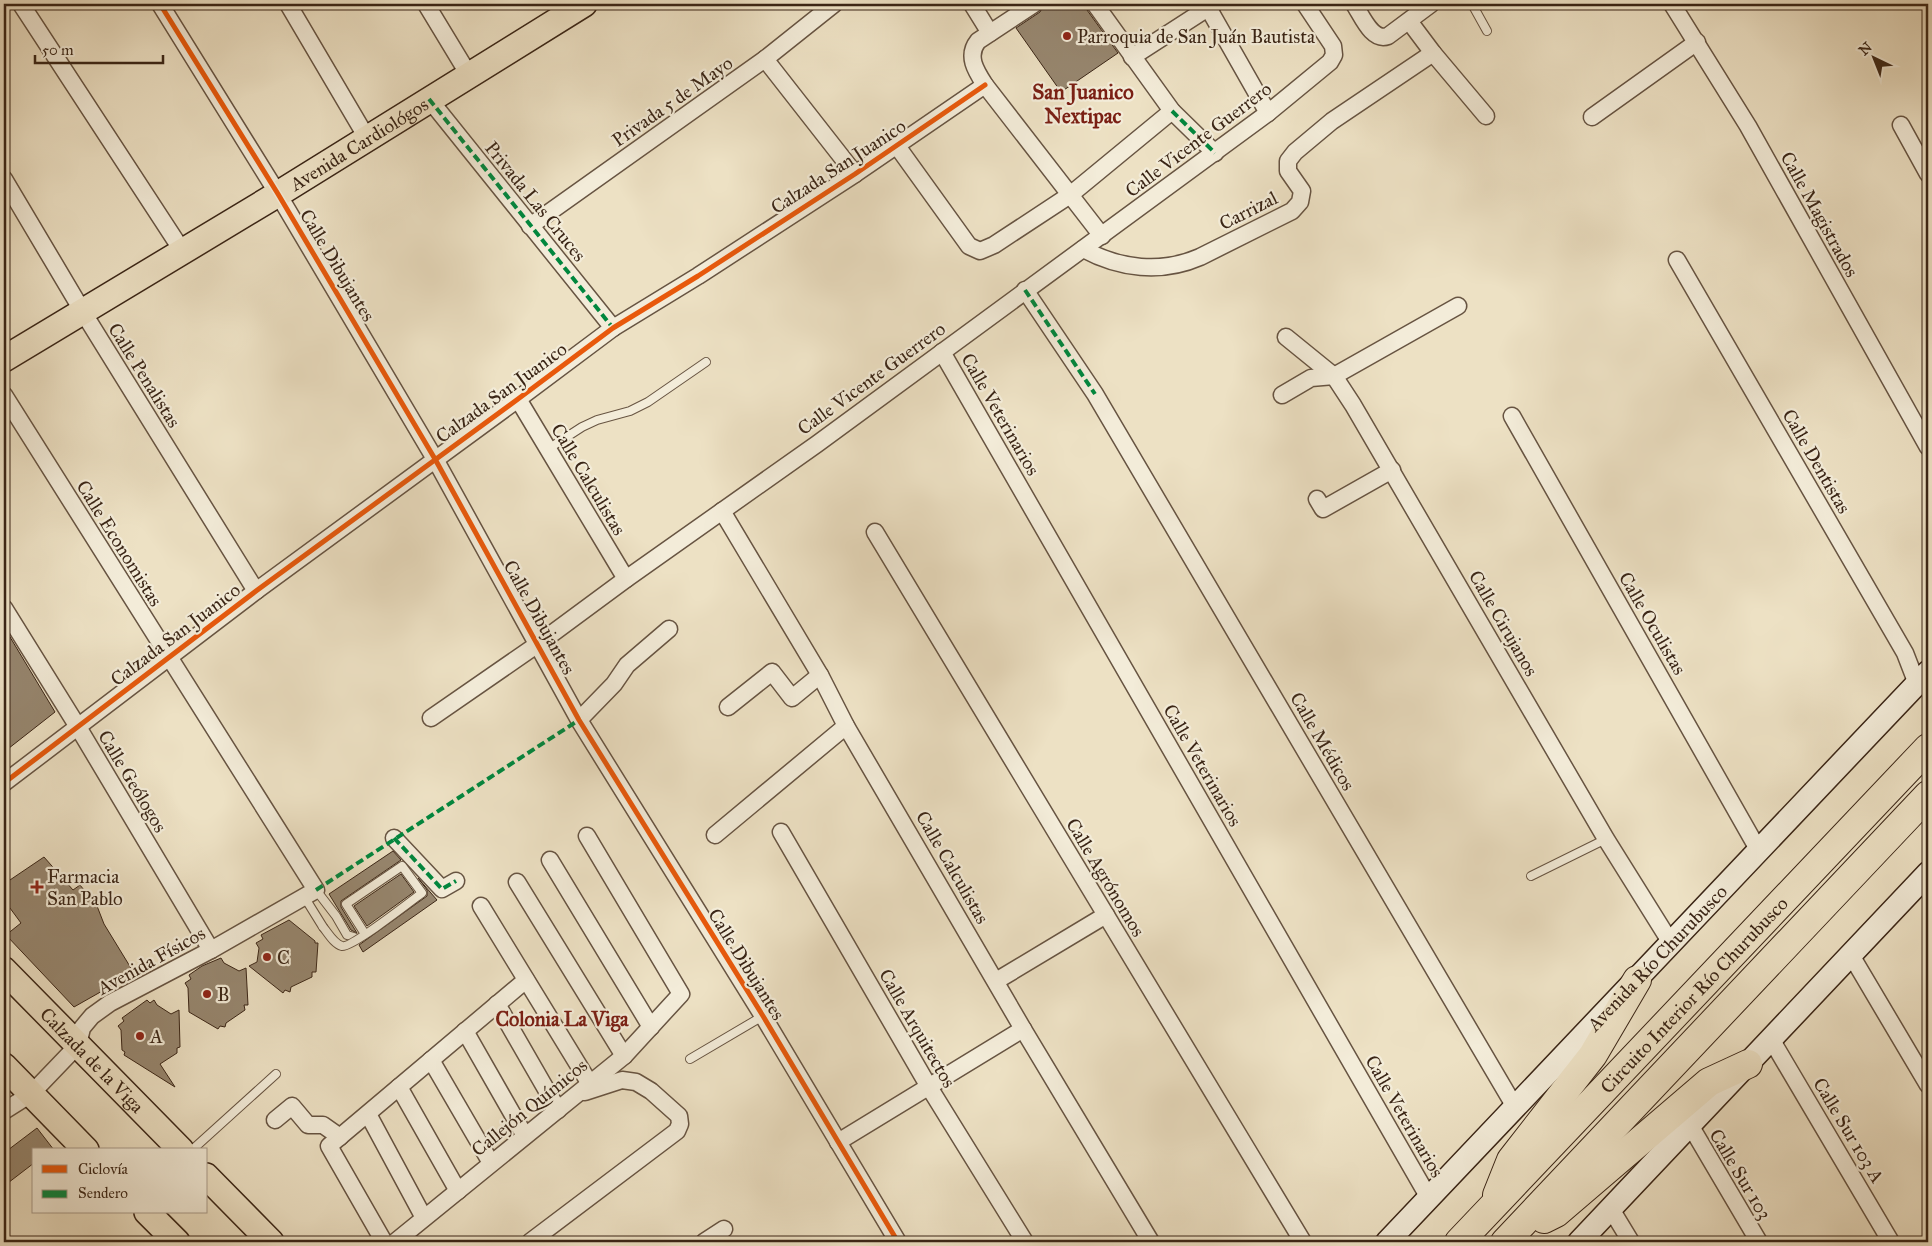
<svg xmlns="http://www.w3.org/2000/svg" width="1932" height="1246" font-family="'IM FELL Great Primer',serif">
  <rect width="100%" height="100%" fill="#ede1c4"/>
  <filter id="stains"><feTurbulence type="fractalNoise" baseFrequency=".004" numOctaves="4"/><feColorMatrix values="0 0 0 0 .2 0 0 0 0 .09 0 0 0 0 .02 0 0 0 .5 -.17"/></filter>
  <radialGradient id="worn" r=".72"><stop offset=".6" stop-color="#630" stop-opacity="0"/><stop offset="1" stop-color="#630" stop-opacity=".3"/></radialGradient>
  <g fill="#978770" stroke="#3a2516">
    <polygon points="1044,4 1085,4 1087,10 1118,53 1061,92 1016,28 1040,12"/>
    <polygon points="4,627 55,712 4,752"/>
    <polygon points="393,851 401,860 341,901 341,907 357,933 351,930 329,894"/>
    <polygon points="44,857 73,890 80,885 97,906 104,924 134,973 74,1007 6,935 21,923 4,900 4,884"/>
    <polygon points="401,874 414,892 367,926 354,906"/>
    <polygon points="418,878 437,900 363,952 359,945 427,896 427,890"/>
    <polygon points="289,920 315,941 315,943 318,943 316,972 312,972 312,977 291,987 290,992 285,990 283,993 249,966 257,962 259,948 256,943 263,939 261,935"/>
    <polygon points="221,958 224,963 239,971 246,968 248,1005 244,1005 245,1010 226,1023 225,1027 220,1026 218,1029 189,1012 188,988 185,983 191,979 189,975 202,966"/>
    <polygon points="147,1000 150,1003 154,1000 157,1005 171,1014 179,1010 180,1047 177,1048 177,1053 160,1064 175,1087 124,1055 125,1052 122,1050 121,1030 118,1026 124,1021 122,1018"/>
    <polygon points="37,1128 54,1150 34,1150 34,1163 4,1186 4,1153"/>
  </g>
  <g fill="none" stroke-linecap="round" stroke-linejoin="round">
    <g stroke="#675442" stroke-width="10">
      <g id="lane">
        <polyline points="1472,4 1487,31"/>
        <polyline points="548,449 582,427 597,420 630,411 648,402 706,362"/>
        <polyline points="1531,876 1606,839"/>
        <polyline points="316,890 336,916 347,935 354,937"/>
        <polyline points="305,898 323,927"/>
        <polyline points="690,1059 763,1016"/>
        <polyline points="192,1150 276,1074"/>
      </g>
    </g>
    <g stroke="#675442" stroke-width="19">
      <g id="street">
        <polyline points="21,4 183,252"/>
        <polyline points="160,4 278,194 435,459 579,720 763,1016 898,1242"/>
        <polyline points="288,4 367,138"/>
        <polyline points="426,4 469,75"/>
        <polyline points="972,4 990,33"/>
        <path d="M1034,4L978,41C966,56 976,71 985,85L1102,236"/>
        <polyline points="1095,4 1172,111 1215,153"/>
        <polyline points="1206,4 1268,113"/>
        <path d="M1354,4C1362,16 1372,42 1388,36L1431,4"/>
        <polyline points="1672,4 1748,126 1928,447"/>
        <polyline points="1409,21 1433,53 1486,116"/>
        <polyline points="1132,57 1214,4"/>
        <polyline points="765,59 855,174"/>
        <polyline points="429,99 613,328"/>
        <polyline points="1592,117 1697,42"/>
        <polyline points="1901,125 1928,174"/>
        <polyline points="897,146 969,246 980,251 994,245 1070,195 1172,111"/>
        <polyline points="4,179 83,312 256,591"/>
        <polyline points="530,226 765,59 834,4"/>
        <path d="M1083,249C1120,269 1161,274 1200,257L1292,211L1300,202L1302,191L1288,171V161L1295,152L1332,121L1433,53"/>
        <polyline points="1677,260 1905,653 1917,684"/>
        <polyline points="1025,290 1095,394 1515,1107"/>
        <polyline points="1286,337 1334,376 1353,405 1606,839 1671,943"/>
        <polyline points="942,352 1429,1198"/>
        <polyline points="4,395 316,890 211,950 110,1003 92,1016 82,1028 78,1045 31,1094 4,1111"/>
        <polyline points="1282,395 1311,378 1334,376 1458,306"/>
        <polyline points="518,399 626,579"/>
        <polyline points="1512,416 1759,851"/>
        <polyline points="1317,499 1323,509 1392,470"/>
        <polyline points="722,511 820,675 846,726 1023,1029 1151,1242"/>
        <polyline points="875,532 1303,1242"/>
        <polyline points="4,608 78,727 211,950"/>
        <polyline points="728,707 772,672 792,698 820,675"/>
        <polyline points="431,718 538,644 626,579 817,444 1268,113 1330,62 1334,55 1333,46 1305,4"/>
        <polyline points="579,720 614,684 627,665 669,629"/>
        <polyline points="4,783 256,591 518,399 613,328 698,276 855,174 985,85"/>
        <polyline points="781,832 929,1087 1025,1242"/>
        <polyline points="715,835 846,726"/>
        <polyline points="394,838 442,889 456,881"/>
        <polyline points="550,860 651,1027"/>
        <polyline points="517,882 624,1056"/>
        <polyline points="481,906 590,1084"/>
        <polyline points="1851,955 1928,1085"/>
        <polyline points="996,981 1106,915"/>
        <polyline points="497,1004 558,1110"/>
        <polyline points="465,1031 525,1136"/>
        <polyline points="1771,1039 1891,1242"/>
        <polyline points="431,1060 491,1163"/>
        <polyline points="399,1087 458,1191"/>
        <polyline points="368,1114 424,1218"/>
        <polyline points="275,1120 292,1106 308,1125 323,1125 340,1137"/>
        <polyline points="1690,1125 1759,1242"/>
        <polyline points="838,1142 1023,1029"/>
        <polyline points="1611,1209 1631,1242"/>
        <polyline points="384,1242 329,1146 526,980"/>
        <polyline points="395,1242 624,1056 681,994 587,836"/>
        <polyline points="530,1242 677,1131 680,1124 679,1116 651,1091 636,1082 622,1080 585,1092"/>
        <polyline points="704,1242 724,1229"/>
      </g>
    </g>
    <g stroke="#3a2516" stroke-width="25">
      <g id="secondary">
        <path id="s1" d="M1387,1242L1928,672"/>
        <polyline points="1579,1242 1928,873"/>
      </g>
    </g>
    <g stroke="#3a2516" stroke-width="28">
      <g id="primary">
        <path id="s2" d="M4,359L278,194L584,4"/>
        <path id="s3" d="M4,970L181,1150"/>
        <polyline points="4,1066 86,1150"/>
        <polyline points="206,1176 271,1242"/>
        <polyline points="147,1212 177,1242"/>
      </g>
    </g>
    <g stroke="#3a2516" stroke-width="30">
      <g id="highway">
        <polyline points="1497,1195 1511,1160 1593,1055 1637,980"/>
        <polyline points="1544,1219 1556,1213 1709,1082 1748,1064"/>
        <path id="s4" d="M1459,1242L1928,748"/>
        <polyline points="1505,1242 1928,795"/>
      </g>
    </g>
    <use href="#lane" stroke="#f3ecd9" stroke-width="8"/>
    <use href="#street" stroke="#f3ecd9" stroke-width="16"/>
    <use href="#secondary" stroke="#f3ecd9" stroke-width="22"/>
    <use href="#primary" stroke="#ede1c4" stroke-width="25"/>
    <use href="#highway" stroke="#ede1c4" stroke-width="28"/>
    <g stroke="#675442" stroke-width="10" stroke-linecap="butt">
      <path id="lane-bridge" d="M323,927C328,933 334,944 342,946C351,948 410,902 422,893L402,866L346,904L365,934"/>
    </g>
    <use href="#lane-bridge" stroke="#f3ecd9" stroke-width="8"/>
    <g stroke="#00873e" stroke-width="4" stroke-dasharray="8 4" stroke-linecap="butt">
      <polyline points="429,99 613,328"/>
      <polyline points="1172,111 1215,153"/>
      <polyline points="1025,290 1095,394"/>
      <polyline points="394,838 442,889 456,881"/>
      <polyline points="316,890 579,720"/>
    </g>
    <g stroke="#f3ecd9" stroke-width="8">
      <g id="cycleway">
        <polyline points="160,4 278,194 435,459 579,720 763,1016 898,1242"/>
        <polyline points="4,783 256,591 518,399 613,328 698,276 855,174 985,85"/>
      </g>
    </g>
    <use href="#cycleway" stroke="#e8590c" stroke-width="5"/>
  </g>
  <g fill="#8f2418" stroke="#f3ecd9" stroke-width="2">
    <circle cx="1067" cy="36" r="5"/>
    <path d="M34.5 879.5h5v5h5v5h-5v5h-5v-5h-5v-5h5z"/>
    <circle cx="267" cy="957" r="5"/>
    <circle cx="207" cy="994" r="5"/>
    <circle cx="140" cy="1036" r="5"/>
  </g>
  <g text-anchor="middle" stroke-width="4.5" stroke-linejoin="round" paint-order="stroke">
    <g font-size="19" fill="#3a2516" stroke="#f3ecd9" text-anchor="start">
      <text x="1077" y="43">Parroquia de San Juán Bautista</text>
      <text x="47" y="883">Farmacia<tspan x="47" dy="22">San Pablo</tspan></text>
      <text x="277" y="964">C</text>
      <text x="217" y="1001">B</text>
      <text x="150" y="1043">A</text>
    </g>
    <g font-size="19" fill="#3a2516" stroke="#f3ecd9">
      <text transform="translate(672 101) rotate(-35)" y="7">Privada 5 de Mayo</text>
      <text transform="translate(1198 139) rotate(-37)" y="7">Calle Vicente Guerrero</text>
      <text dy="7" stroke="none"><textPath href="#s2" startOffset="415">Avenida Cardiológos</textPath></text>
      <text transform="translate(838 166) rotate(-33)" y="7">Calzada San Juanico</text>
      <text transform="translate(536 201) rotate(51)" y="7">Privada Las Cruces</text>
      <text transform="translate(1248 210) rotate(-27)" y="7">Carrizal</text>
      <text transform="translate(1820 214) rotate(61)" y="7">Calle Magistrados</text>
      <text transform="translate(338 265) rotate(59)" y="7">Calle Dibujantes</text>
      <text transform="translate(145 375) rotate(58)" y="7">Calle Penalistas</text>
      <text transform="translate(871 378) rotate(-36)" y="7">Calle Vicente Guerrero</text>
      <text transform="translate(501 392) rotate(-36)" y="7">Calzada San Juanico</text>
      <text transform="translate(1001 414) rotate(60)" y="7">Calle Veterinarios</text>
      <text transform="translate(1817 461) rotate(60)" y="7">Calle Dentistas</text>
      <text transform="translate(589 479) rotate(59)" y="7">Calle Calculistas</text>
      <text transform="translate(120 543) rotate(58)" y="7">Calle Economistas</text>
      <text transform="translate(540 617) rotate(61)" y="7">Calle Dibujantes</text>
      <text transform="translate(1504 623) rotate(60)" y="7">Calle Cirujanos</text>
      <text transform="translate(1653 623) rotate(60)" y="7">Calle Oculistas</text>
      <text transform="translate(175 634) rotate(-37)" y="7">Calzada San Juanico</text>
      <text transform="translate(1323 741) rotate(60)" y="7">Calle Médicos</text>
      <text transform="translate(1203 765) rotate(60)" y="7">Calle Veterinarios</text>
      <text transform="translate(133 781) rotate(59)" y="7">Calle Geólogos</text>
      <text transform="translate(953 867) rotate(60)" y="7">Calle Calculistas</text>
      <text transform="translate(1106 877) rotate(59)" y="7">Calle Agrónomos</text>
      <text dy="7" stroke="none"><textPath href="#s1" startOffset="392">Avenida Río Churubusco</textPath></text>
      <text transform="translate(151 960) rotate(-29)" y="7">Avenida Físicos</text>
      <text transform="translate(747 964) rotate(58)" y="7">Calle Dibujantes</text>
      <text dy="7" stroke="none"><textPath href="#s4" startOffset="341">Circuito Interior Río Churubusco</textPath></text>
      <text transform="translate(918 1028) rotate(60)" y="7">Calle Arquitectos</text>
      <text dy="7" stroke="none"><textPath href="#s3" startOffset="126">Calzada de la Viga</textPath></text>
      <text transform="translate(529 1107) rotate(-39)" y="7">Callejón Químicos</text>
      <text transform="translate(1405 1116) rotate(60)" y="7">Calle Veterinarios</text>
      <text transform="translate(1849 1130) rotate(59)" y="7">Calle Sur 103 A</text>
      <text transform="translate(1741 1174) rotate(59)" y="7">Calle Sur 103</text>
    </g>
    <g font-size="20" font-weight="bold" fill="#7a1f14" stroke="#f3ecd9">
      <text x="562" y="1026">Colonia La Viga</text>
    </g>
    <g font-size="21" font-weight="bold" fill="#7a1f14" stroke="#f3ecd9">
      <text x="1083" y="99">San Juanico<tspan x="1083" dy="24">Nextipac</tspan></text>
    </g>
  </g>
  <rect width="1932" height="1246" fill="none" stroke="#ede1c4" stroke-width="20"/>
  <rect x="5" y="5" width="1922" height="1236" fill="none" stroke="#3a2516" stroke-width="2.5"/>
  <rect x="10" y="10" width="1912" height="1226" fill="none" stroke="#3a2516"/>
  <rect x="32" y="1148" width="175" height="65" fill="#f3ecd9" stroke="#a99c8b"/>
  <rect x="42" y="1165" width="25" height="8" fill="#e8590c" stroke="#a99c8b"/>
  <text x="78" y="1174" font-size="15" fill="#3a2516">Ciclovía</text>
  <rect x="42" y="1190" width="25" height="8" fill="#00873e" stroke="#a99c8b"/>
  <text x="78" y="1198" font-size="15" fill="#3a2516">Sendero</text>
  <g transform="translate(1874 58) rotate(317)" stroke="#f3ecd9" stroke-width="4" paint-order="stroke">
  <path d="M0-4L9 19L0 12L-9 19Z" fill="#3a2516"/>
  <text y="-8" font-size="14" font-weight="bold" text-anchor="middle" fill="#3a2516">N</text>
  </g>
  <path d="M35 55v8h128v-8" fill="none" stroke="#3a2516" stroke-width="2.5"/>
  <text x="42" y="55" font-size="15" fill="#3a2516" stroke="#f3ecd9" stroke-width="4" paint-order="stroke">50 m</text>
  <rect width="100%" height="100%" filter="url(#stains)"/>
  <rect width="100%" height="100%" fill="url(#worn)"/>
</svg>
